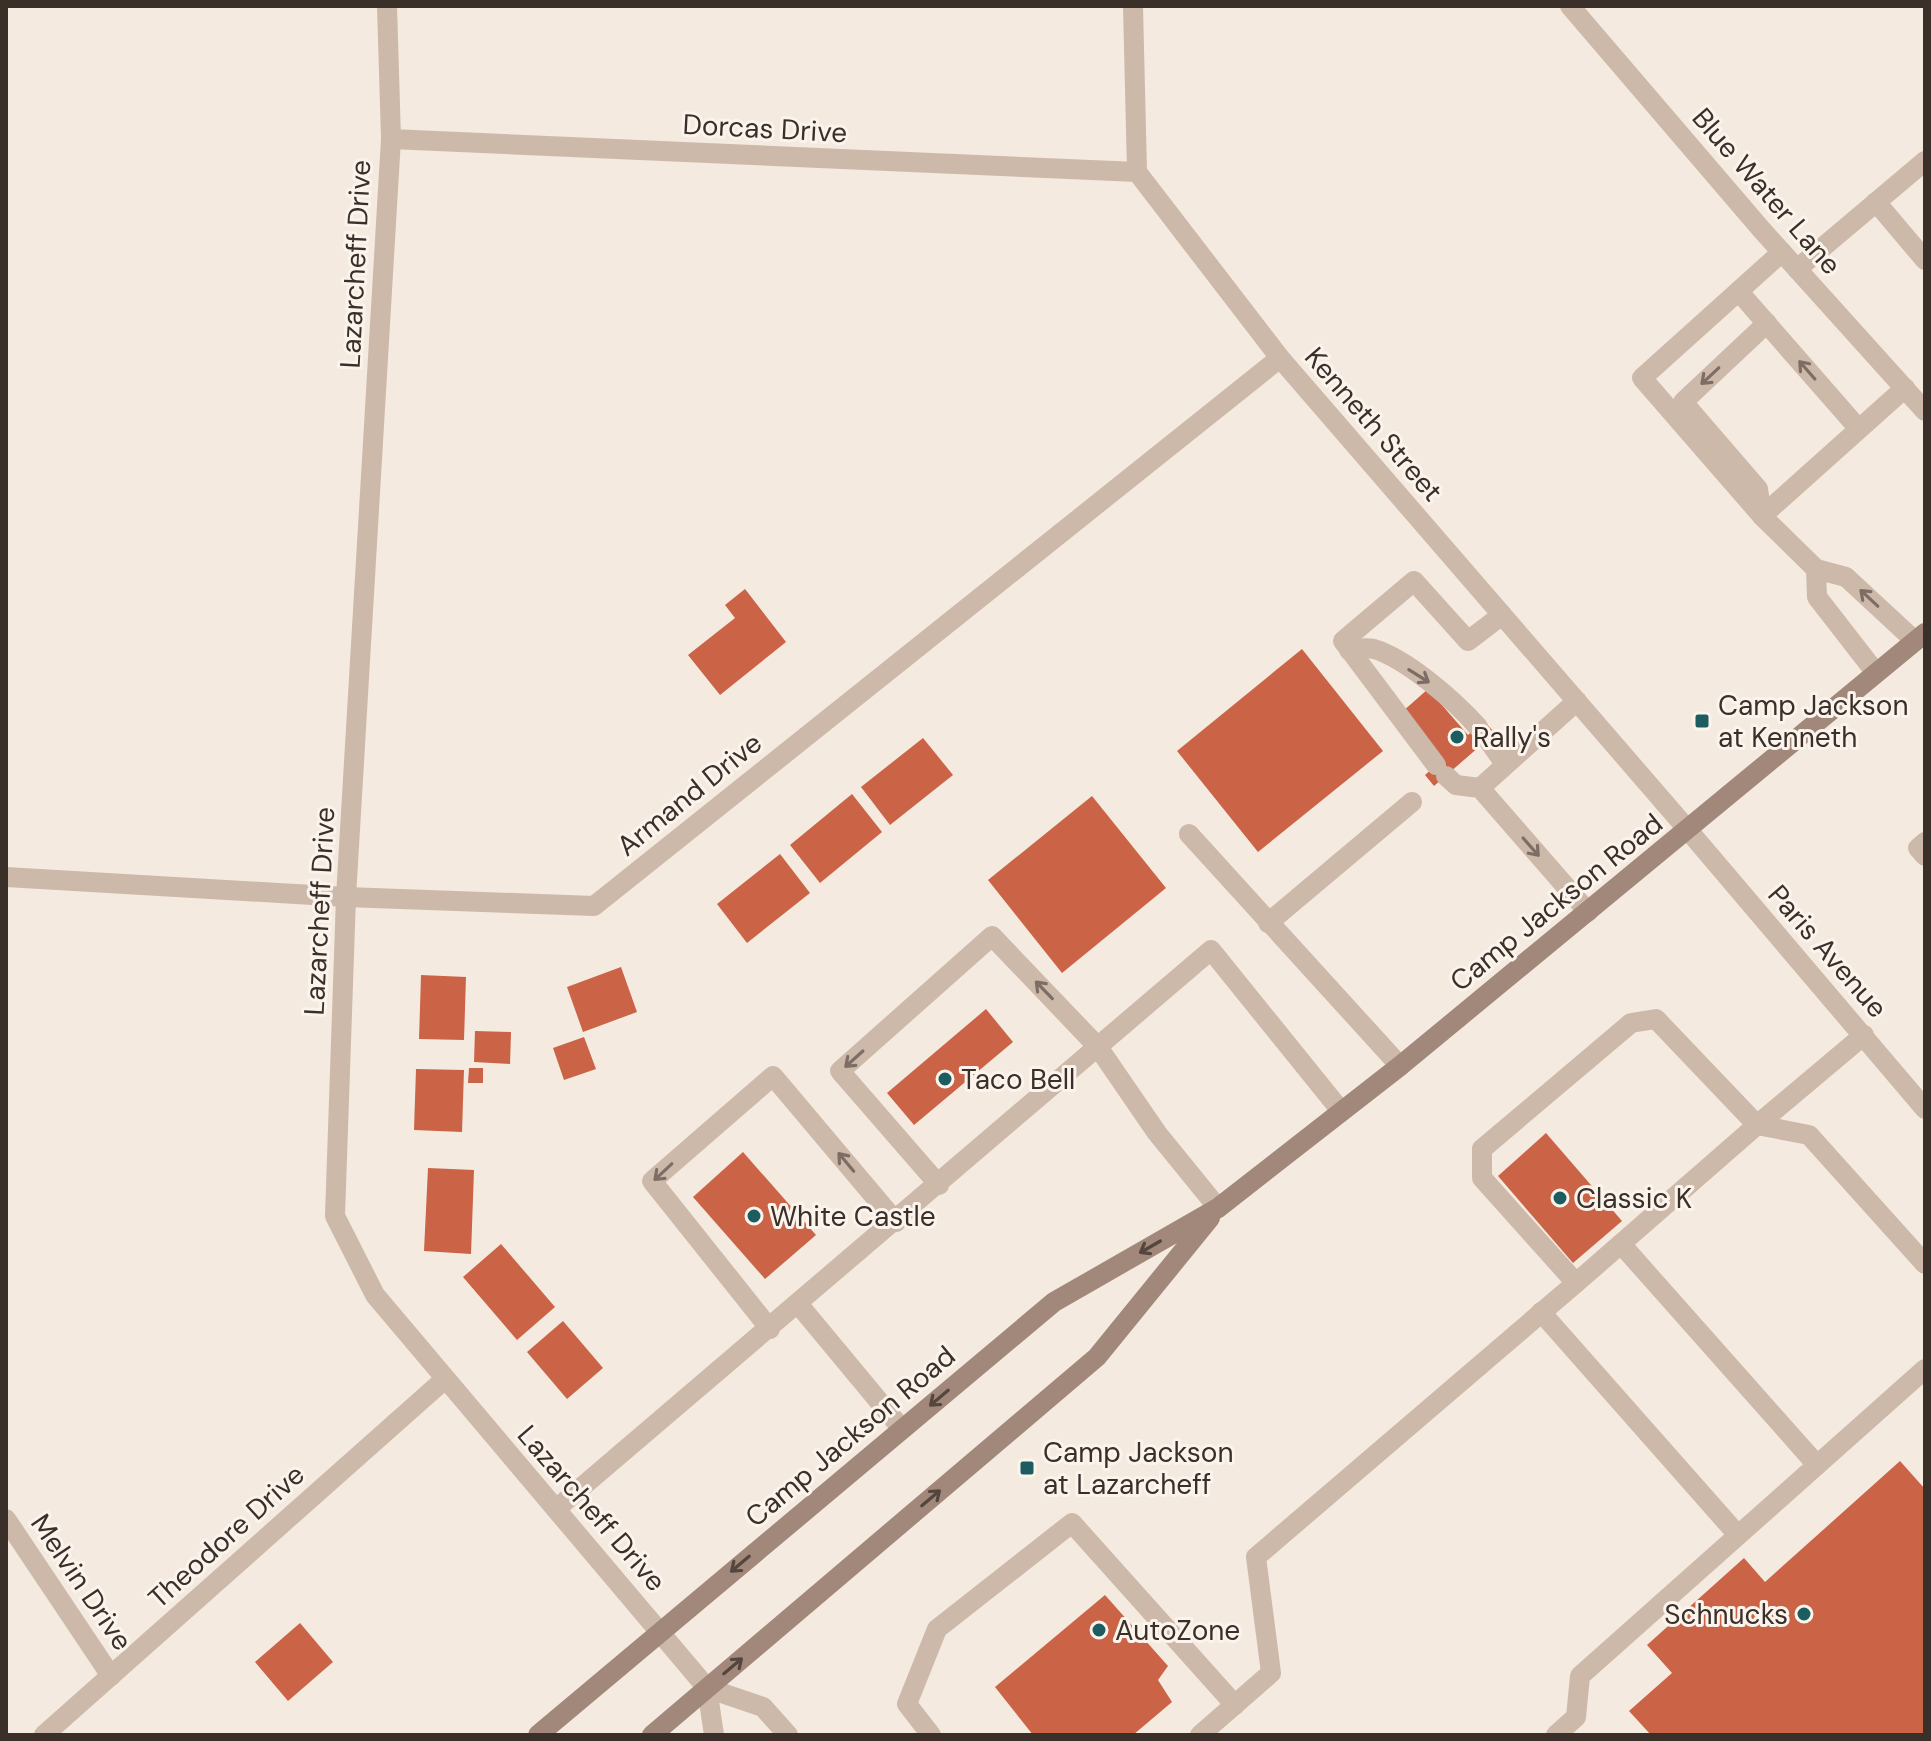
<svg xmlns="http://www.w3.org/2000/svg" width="1931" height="1741" font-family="'DM Sans',sans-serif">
  <rect width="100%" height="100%" fill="#f4eadf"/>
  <g fill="#cb6347">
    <polygon points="745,589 786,642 720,695 688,655 735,618 725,605"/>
    <polygon points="1302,649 1383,751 1258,852 1177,751"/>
    <polygon points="1428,689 1468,735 1484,721 1495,733 1434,786 1425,775 1442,760 1402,712"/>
    <polygon points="923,738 953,775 890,825 861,787"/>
    <polygon points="852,794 882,832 820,883 790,845"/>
    <polygon points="1092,796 1166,888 1062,973 988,880"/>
    <polygon points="780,854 810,893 747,943 717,904"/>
    <polygon points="621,967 637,1012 583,1032 567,987"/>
    <polygon points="421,975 466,977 464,1040 419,1039"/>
    <polygon points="986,1009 1013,1042 914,1125 887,1093"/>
    <polygon points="475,1031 511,1032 510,1064 474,1062"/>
    <polygon points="584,1037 596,1069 564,1080 553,1048"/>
    <polygon points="469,1068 483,1068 483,1083 468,1083"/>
    <polygon points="416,1069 464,1070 462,1132 414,1130"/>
    <polygon points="1546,1133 1622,1221 1573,1263 1498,1176"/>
    <polygon points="743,1152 816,1235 765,1279 693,1197"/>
    <polygon points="428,1168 474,1170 471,1254 424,1251"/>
    <polygon points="501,1244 555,1307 517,1340 463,1277"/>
    <polygon points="563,1321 603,1368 567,1399 527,1352"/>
    <polygon points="1900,1461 1925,1489 1925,1735 1651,1735 1629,1711 1672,1673 1647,1645 1744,1558 1765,1582"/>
    <polygon points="1105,1595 1168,1666 1158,1680 1172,1702 1133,1735 1033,1735 995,1687"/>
    <polygon points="300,1623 333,1662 288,1701 255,1662"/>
  </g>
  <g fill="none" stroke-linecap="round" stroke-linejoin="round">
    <g stroke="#cdb9aa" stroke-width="20">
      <polyline points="1876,202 1925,260"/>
      <polyline points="1782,252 1642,378 1762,516 1816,569 1846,577 1915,641"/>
      <polyline points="1797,269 1925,161"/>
      <polyline points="1740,293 1858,428"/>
      <polyline points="1762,516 1758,489 1683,402 1767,323"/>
      <polyline points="1762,516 1905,388"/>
      <polyline points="1816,569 1817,597 1876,673"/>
      <path d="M1349,650C1357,649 1366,647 1374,649C1407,659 1455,701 1478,727"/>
      <polyline points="1488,740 1505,764"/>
      <polyline points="1436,765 1343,641 1414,581 1468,641 1502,615"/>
      <polyline points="1446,776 1456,785 1480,788 1588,912"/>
      <polyline points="1480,788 1577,701"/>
      <polyline points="1189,834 1400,1066"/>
      <polyline points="1925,842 1918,848 1925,856"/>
      <polyline points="1268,923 1412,802"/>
      <polyline points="1864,1035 1757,1125 1809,1135 1925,1264"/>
      <polyline points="939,1185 840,1071 992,936 1098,1047 1157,1133 1218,1208"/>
      <polyline points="1621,1244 1817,1465"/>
      <polyline points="799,1305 902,1429"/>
      <polyline points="1541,1312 1737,1534"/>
      <polyline points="770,1329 652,1181 773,1076 896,1222"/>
      <polyline points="556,1509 1211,950 1341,1111"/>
      <polyline points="714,1735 707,1688 763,1707 788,1735"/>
      <polyline points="931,1735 907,1704 937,1629 1072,1523 1235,1705"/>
      <polyline points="1200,1735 1271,1673 1256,1557 1576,1283 1757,1125 1656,1019 1631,1023 1482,1149 1482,1178 1576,1283"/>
      <polyline points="1556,1735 1576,1717 1580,1676 1925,1369"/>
    </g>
    <g stroke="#cdb9aa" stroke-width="20">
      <polyline points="387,6 391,139 346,897 335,1216 375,1295 707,1688"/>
      <polyline points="1133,6 1137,172 1280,358 1688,830"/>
      <polyline points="1570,6 1761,229 1925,411"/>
      <polyline points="391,139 1137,172"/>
      <polyline points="6,877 346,897 594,906 1280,358"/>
      <polyline points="6,1519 111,1676"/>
      <polyline points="44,1735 445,1379"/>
    </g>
    <polyline stroke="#cdb9aa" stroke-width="20" points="1688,830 1925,1109"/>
    <g stroke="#a1887b" stroke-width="20">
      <polyline points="538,1735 1054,1302 1218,1208 1400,1066 1925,633"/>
      <polyline points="652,1735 1097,1357 1210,1218"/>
    </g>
  </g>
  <defs><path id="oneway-shaft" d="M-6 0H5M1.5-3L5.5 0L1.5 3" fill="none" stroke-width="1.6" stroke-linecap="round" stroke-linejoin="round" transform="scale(2)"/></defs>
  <g stroke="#7d6d64">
    <use href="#oneway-shaft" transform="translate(1807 370) rotate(-131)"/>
    <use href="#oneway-shaft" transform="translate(1710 376) rotate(137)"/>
    <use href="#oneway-shaft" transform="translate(1869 598) rotate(-137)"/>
    <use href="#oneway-shaft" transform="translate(1419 676) rotate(32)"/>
    <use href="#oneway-shaft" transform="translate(1531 847) rotate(49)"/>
    <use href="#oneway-shaft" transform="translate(1044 990) rotate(-134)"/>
    <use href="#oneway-shaft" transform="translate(854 1059) rotate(138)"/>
    <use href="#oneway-shaft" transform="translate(846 1162) rotate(-130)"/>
    <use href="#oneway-shaft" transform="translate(663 1172) rotate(137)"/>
  </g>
  <g stroke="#54453e">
    <use href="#oneway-shaft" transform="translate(1150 1247) rotate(150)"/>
    <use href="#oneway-shaft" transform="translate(939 1398) rotate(140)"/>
    <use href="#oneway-shaft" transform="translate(931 1498) rotate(-40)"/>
    <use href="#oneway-shaft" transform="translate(740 1564) rotate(140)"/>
    <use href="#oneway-shaft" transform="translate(733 1666) rotate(-40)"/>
  </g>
  <g fill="#1d5c5f" stroke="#fbf4ec" stroke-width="3">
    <rect x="1694" y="713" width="16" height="16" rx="4"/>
    <circle cx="1457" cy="737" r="8"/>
    <circle cx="945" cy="1079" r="8"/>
    <circle cx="1560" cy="1198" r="8"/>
    <circle cx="754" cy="1216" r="8"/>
    <rect x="1019" y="1460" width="16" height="16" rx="4"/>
    <circle cx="1804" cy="1614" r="8"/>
    <circle cx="1099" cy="1630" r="8"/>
  </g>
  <g text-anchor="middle" stroke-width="6" stroke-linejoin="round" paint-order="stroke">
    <g font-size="28" fill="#3b2f2a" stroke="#fbf4ec">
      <text transform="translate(765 128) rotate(3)" y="10">Dorcas Drive</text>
      <text transform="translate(1767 191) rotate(49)" y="10">Blue Water Lane</text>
      <text transform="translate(355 264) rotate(-87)" y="10">Lazarcheff Drive</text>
      <text transform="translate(1374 424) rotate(49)" y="10">Kenneth Street</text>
      <text transform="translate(689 794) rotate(-39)" y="10">Armand Drive</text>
      <text transform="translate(1556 902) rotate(-39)" y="10">Camp Jackson Road</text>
      <text transform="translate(319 911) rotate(-87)" y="10">Lazarcheff Drive</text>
      <text transform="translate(1828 951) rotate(49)" y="10">Paris Avenue</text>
      <text transform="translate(850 1436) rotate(-40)" y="10">Camp Jackson Road</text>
      <text transform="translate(592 1508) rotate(49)" y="10">Lazarcheff Drive</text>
      <text transform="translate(226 1536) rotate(-42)" y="10">Theodore Drive</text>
      <text transform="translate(82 1582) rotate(56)" y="10">Melvin Drive</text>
    </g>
    <g font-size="28" fill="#3b2f2a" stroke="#fbf4ec" text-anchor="start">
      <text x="1718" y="715">Camp Jackson<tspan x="1718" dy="32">at Kenneth</tspan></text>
      <text x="1473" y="747">Rally's</text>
      <text x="961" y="1089">Taco Bell</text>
      <text x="1576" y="1208">Classic K</text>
      <text x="770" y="1226">White Castle</text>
      <text x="1043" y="1462">Camp Jackson<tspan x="1043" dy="32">at Lazarcheff</tspan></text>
      <text x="1788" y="1624" text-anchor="end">Schnucks</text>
      <text x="1115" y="1640">AutoZone</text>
    </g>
  </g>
  <rect width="1931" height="1741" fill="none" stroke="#3b2f2a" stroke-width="16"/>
</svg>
